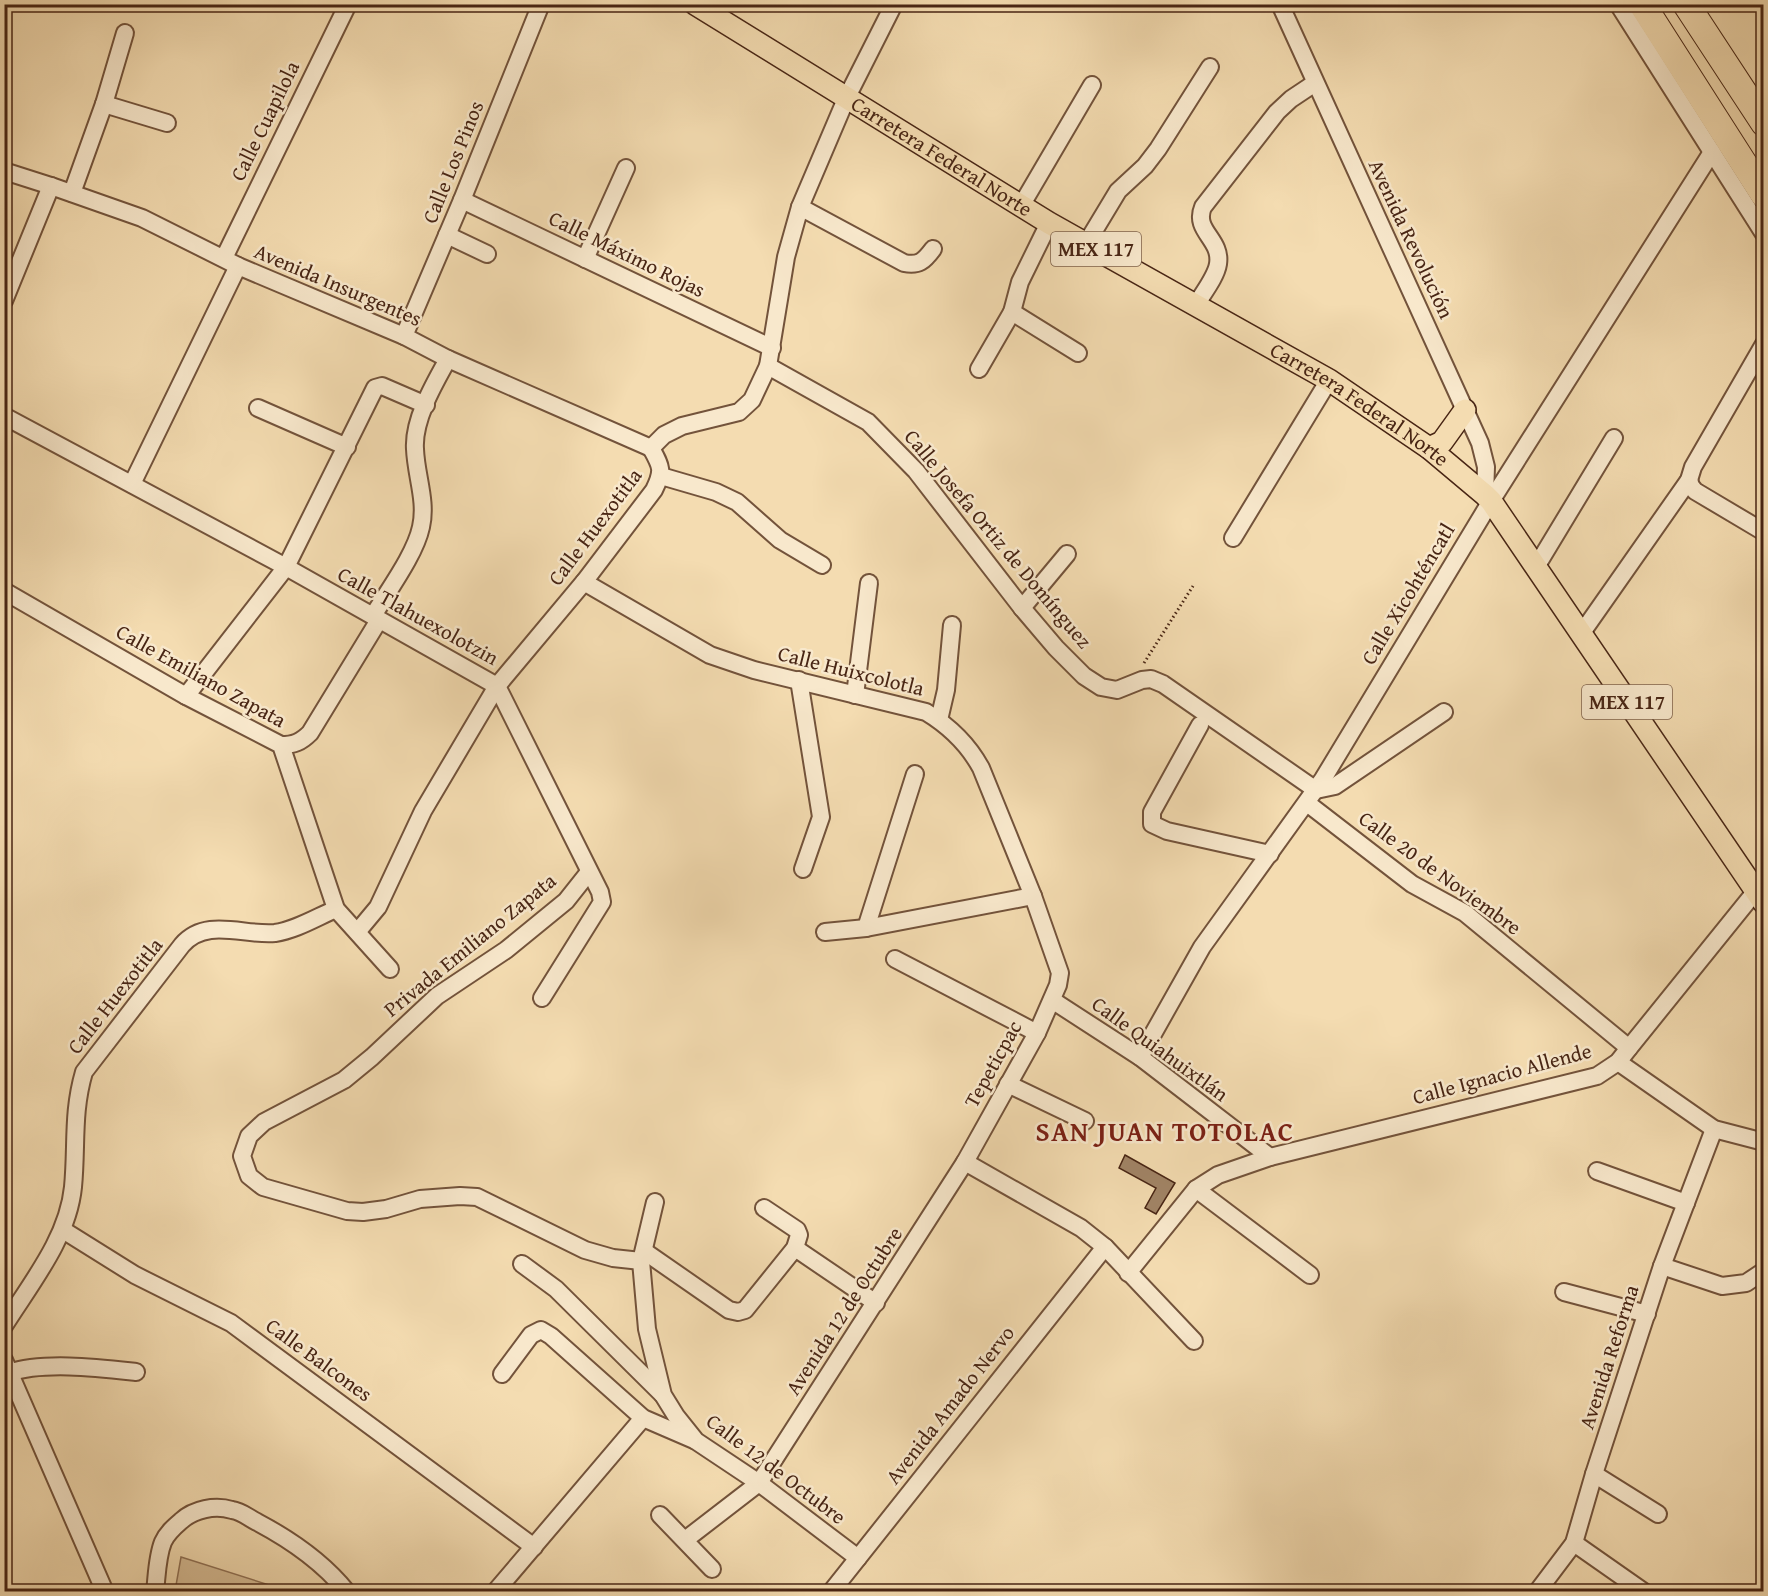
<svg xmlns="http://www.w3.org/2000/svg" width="1768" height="1596" font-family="'Gentium Book Plus',serif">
  <rect width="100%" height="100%" fill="#f4dcb1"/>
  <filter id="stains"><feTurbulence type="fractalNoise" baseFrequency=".00333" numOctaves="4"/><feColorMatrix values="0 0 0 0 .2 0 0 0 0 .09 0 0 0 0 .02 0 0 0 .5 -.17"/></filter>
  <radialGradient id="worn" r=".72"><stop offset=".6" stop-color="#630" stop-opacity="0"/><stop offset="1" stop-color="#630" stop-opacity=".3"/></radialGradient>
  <polygon fill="#d7bd96" stroke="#907155" stroke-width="1.5" points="181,1557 288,1591 175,1591"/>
  <polygon fill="#a18466" stroke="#482514" stroke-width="1.5" points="1125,1155 1175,1183 1156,1214 1145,1208 1156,1188 1119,1168"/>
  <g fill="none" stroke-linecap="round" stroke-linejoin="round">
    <g stroke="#73533b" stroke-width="20">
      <g id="minor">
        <polyline points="1280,4 1480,443 1486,467 1485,495"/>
        <polyline points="1618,4 1764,234"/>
        <polyline points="104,104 167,123"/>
        <polyline points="4,171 51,186 142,218 238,266 404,336 448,359 651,448"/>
        <polyline points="72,193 104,104 125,33"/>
        <polyline points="462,200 772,348"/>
        <polyline points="1021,206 1092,85"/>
        <path d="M800,207L904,263C919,266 924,261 933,249"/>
        <polyline points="447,235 487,254"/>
        <polyline points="1086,244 1118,191 1145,166 1158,149 1210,67"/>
        <polyline points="224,258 348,4"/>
        <polyline points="585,259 626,168"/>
        <polyline points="4,301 51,186"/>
        <path d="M1196,305C1203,293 1216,277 1218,264C1222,239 1193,231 1203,207L1277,112L1291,99L1315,83"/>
        <polyline points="1012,312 1078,353"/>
        <polyline points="404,336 462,200 541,4"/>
        <polyline points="768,366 868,422 916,471 1022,608 1056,648 1084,676 1101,687 1117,690 1142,680 1151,679 1163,684 1316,790 1335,786 1444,712"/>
        <polyline points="979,369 1012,312 1020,282 1049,223"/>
        <polyline points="258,408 347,447"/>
        <polyline points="4,416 286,567 497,686 600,892 602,902 542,998"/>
        <polyline points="651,448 664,435 682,426 739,412 752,400 768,366 786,257 800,207 846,99 894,4"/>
        <polyline points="661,476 716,492 737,502 780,540 822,565"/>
        <polyline points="1689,480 1691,486 1695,491 1764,532"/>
        <polyline points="132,484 238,266"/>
        <polyline points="1233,538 1329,380"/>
        <polyline points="1536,567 1614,438"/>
        <path d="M584,582L710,655L754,670L926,712C949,726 968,744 981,768L1033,896L1060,973L1058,985L1037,1033L965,1162L759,1483L685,1540"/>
        <polyline points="4,591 186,696 281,745 336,909 390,969"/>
        <polyline points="1022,608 1067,554"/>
        <path d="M373,616C387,592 415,555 421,527C427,501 416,476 415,449C413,420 434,384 448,359"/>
        <polyline points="1581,634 1689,480 1693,467 1764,344"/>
        <polyline points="799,680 821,817 803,869"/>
        <polyline points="855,695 869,583"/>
        <polyline points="186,696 286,567 375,388 382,386 426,405"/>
        <polyline points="939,720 946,690 952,625"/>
        <polyline points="1200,725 1152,812 1152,824 1167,831 1270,854"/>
        <path d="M281,745C294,745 301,742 310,733L379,620"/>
        <polyline points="1307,803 1412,884 1465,913 1629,1048"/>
        <polyline points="589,872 566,901 506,950 437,996 372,1057 344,1080 264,1122 249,1136 242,1156 249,1176 263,1187 347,1211 363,1212 386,1209 420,1199 460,1196 477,1197 585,1250 613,1258 641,1261"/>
        <polyline points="866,928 915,774"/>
        <path d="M358,931L378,907L423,811L497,686L584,582L654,490C664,470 661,466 651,448"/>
        <polyline points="825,932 866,928 1033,896"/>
        <polyline points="895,959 1037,1033"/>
        <polyline points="1052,1000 1140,1057 1270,1157"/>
        <polyline points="1140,1057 1202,947 1323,779 1491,501 1712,152"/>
        <polyline points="1618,1062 1714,1129 1764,1142"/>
        <polyline points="1008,1084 1085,1121"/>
        <polyline points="965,1162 1081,1228 1105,1247 1194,1341"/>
        <polyline points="1597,1171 1686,1203"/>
        <polyline points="1196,1189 1310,1275"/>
        <polyline points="655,1202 641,1261 647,1329 663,1395 676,1416 696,1441 759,1483 858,1558"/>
        <polyline points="63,1230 135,1275 231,1323 534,1547"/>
        <polyline points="795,1248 876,1303"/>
        <polyline points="644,1251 729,1310 738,1312 745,1310 795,1248 799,1235 797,1230 764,1208"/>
        <polyline points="522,1264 556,1289 662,1394"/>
        <polyline points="1662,1266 1722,1286 1746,1283 1764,1271"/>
        <polyline points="1128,1273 1196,1189 1218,1175 1270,1157 1597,1076 1618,1062 1629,1048 1755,892 1764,875"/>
        <polyline points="1564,1292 1647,1314"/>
        <path d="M4,1326C31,1283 68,1238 73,1187C77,1146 72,1113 84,1072L182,945C206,917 244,936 275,933C296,930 317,917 336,909"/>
        <polyline points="4,1360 105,1592"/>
        <polyline points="502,1374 531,1335 541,1330 551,1336 643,1418 694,1440"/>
        <path d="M6,1383L9,1373C43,1361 100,1368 136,1372"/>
        <polyline points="1594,1474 1658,1514"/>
        <polyline points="660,1515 712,1569"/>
        <polyline points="1574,1543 1644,1592"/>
        <path d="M155,1592C157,1575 157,1557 163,1542C167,1533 174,1527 181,1521C194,1509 215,1505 232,1510C241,1511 249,1518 257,1522C291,1540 323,1562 347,1592"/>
        <polyline points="495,1592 643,1418"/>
        <polyline points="831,1592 1105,1247"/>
        <polyline points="1537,1592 1574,1543 1594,1474 1662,1266 1714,1129"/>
      </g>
    </g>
    <g stroke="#482514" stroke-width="24">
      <g id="major">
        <path id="s1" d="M695,4L1049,223L1329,380L1429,448L1485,495L1491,501L1764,903"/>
        <polyline points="1429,448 1442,442 1465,410"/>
      </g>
    </g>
    <g stroke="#482514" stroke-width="28">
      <g id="highway">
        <polyline points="1642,4 1764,195"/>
        <polyline points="1686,4 1764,123"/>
      </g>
    </g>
    <polyline stroke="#482514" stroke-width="3" stroke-dasharray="1.5 3" stroke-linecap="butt" points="1144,663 1193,586"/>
    <use href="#minor" stroke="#f8e8cc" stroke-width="16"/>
    <use href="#major" stroke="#f4dcb1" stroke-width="21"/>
    <use href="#highway" stroke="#f4dcb1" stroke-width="26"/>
  </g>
  <g text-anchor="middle" stroke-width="5" stroke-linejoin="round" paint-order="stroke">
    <g fill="#f8e8cc" stroke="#7d604b" stroke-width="1.5">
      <rect x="1051" y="232" width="90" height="34" rx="4.5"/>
      <rect x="1582" y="685" width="90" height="34" rx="4.5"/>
    </g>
    <g font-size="20" font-weight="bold" fill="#482514">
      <text x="1096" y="256">MEX 117</text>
      <text x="1627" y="709">MEX 117</text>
    </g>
    <g font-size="21" fill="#482514" stroke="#f8e8cc">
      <text transform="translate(265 121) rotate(-64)" y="7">Calle Cuapilola</text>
      <text dy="7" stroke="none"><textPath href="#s1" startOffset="290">Carretera Federal Norte</textPath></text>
      <text transform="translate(453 162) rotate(-68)" y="7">Calle Los Pinos</text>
      <text transform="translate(1411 239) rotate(65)" y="7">Avenida Revolución</text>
      <text transform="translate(627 254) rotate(26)" y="7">Calle Máximo Rojas</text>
      <text transform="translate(338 285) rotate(23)" y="7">Avenida Insurgentes</text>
      <text dy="7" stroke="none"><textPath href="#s1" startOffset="776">Carretera Federal Norte</textPath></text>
      <text transform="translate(595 527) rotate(-53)" y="7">Calle Huexotitla</text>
      <text transform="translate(998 539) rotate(50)" y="7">Calle Josefa Ortiz de Domínguez</text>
      <text transform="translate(1408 594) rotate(-59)" y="7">Calle Xicohténcatl</text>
      <text transform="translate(418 616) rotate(29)" y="7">Calle Tlahuexolotzin</text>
      <text transform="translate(851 671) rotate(14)" y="7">Calle Huixcolotla</text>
      <text transform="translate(201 676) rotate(29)" y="7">Calle Emiliano Zapata</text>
      <text transform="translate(1440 873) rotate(36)" y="7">Calle 20 de Noviembre</text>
      <text transform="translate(470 945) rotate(-39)" y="7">Privada Emiliano Zapata</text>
      <text transform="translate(115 996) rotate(-52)" y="7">Calle Huexotitla</text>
      <text transform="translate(1160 1049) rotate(36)" y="7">Calle Quiahuixtlán</text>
      <text transform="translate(993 1064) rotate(-61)" y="7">Tepeticpac</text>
      <text transform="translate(1502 1074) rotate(-15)" y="7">Calle Ignacio Allende</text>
      <text transform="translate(844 1311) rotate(-57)" y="7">Avenida 12 de Octubre</text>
      <text transform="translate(1609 1357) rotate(-72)" y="7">Avenida Reforma</text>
      <text transform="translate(319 1360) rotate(36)" y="7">Calle Balcones</text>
      <text transform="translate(950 1405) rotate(-52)" y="7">Avenida Amado Nervo</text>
      <text transform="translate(776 1469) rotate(37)" y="7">Calle 12 de Octubre</text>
    </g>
    <g font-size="27" font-weight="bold" letter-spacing="1.5" fill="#7a1f14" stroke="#f8e8cc">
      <text x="1165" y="1141">SAN JUAN TOTOLAC</text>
    </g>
  </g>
  <rect width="1768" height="1596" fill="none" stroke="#f4dcb1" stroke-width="24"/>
  <rect x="6" y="6" width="1756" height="1584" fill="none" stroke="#482514" stroke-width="3"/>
  <rect x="12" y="12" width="1744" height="1572" fill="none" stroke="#482514" stroke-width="1.5"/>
  <rect width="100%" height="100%" filter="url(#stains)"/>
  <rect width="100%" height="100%" fill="url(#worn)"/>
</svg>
